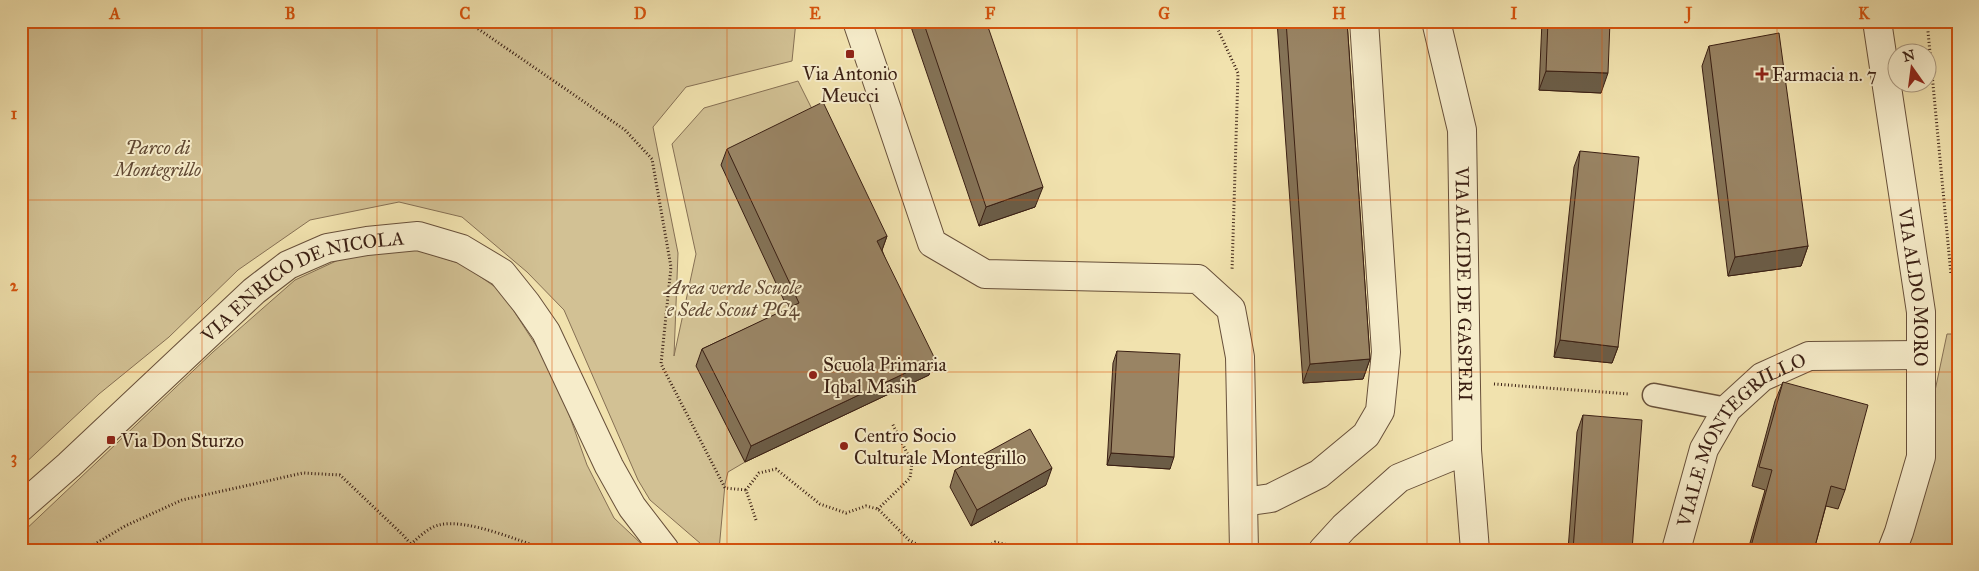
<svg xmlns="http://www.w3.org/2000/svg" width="1979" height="571" font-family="'IM FELL Great Primer',serif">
  <rect width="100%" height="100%" fill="#f1e2ae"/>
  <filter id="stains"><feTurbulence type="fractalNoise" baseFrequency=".004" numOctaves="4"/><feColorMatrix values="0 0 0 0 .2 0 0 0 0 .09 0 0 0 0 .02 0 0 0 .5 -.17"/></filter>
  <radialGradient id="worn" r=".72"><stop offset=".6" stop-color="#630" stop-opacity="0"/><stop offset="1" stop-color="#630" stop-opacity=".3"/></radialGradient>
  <g fill="#d2c194" stroke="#867054">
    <polygon points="21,21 796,21 792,61 686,87 653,127 678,253 674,356 696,254 672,144 704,108 798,81 817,119 793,320 697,366 745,462 728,472 725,484 719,550 708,550 650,500 638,480 564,310 527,272 462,217 399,202 310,220 238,270 169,337 99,394 21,467"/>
    <polygon points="410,248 462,264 501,291 555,375 587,465 614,518 648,550 21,550 21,534 213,352 295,280 347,256"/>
    <polygon points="1947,334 1958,334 1958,550 1892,550 1921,457"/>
  </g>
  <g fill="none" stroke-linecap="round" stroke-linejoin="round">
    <g stroke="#68503a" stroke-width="25">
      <polyline id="pedestrian" points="1654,395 1727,409"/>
    </g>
    <g stroke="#68503a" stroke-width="30">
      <g id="minor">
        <polyline points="857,21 932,243 985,274 1198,279 1231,309 1240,357 1244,550"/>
        <path id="s1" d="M1436,21L1462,130L1467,450"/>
        <polyline points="1243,502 1271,498 1319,474 1366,435 1380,411 1386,352 1364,21"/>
      </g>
    </g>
    <g stroke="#68503a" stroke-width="30">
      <g id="tertiary">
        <path id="s2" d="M1877,21L1921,312V457L1899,532L1892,550"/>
        <path id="s3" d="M21,507L69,465L254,291L288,265L327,248L367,241L418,236L462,249L502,273L526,303L546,332L609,466L632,507L665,550"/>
        <polyline points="1323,550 1344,527 1399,478 1467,450 1475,550"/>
        <path id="s4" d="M1676,550L1704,449L1727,409L1762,377L1809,356L1920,355"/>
      </g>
    </g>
    <g stroke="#3a1f13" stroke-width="3" stroke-dasharray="1 2.5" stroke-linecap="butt">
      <polyline points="388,21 474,26 625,130 652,159 671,267 661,364 725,488 746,490"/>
      <polyline points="1214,21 1238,73 1232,271"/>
      <polyline points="1927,21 1951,275 1958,275"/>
      <polyline points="1494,384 1629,394"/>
      <polyline points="878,509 910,478 912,463 892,423"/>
      <polyline points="756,520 746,490 759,473 776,469 820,504 846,513 866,506 878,509 909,540 927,550"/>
      <path d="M411,544C419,537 429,527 439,525C467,518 519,541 547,550"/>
      <polyline points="85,550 125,526 182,500 303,473 340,475 403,535 416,550"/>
      <polyline points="983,550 995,542 1032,550"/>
    </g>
    <use href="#pedestrian" stroke="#f6ecca" stroke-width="22"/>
    <use href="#minor" stroke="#f6ecca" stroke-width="28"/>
    <use href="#tertiary" stroke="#f6ecca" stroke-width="28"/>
  </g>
  <g fill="#847256" stroke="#3a1f13">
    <polygon points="909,21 986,21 1035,207 979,226"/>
    <polygon points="1277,21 1347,21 1370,359 1363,379 1303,383"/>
    <polygon points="1542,21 1610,21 1601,93 1539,90"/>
    <polygon points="1951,21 1958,21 1958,106"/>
    <polygon points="1709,46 1808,246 1801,266 1728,276 1702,66"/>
    <polygon points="727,149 887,236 882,250 929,375 745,462 696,366 702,349 788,309 721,165"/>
    <polygon points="1580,151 1618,347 1612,363 1554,357 1574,167"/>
    <polygon points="1117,351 1170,469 1107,465 1113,363"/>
    <polygon points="1783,382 1845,490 1838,509 1826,506 1814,550 1748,550 1765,490 1752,486 1775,401"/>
    <polygon points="1583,415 1632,550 1568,550 1577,432"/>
    <polygon points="955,470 1046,485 971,526 950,487"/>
  </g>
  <g fill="#6b5c46" stroke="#3a1f13">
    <polygon points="1546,71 1608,73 1601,93 1539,90"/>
    <polygon points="1043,187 1035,207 979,226 986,207"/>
    <polygon points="887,236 881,253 877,241"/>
    <polygon points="1808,246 1801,266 1728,276 1735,257"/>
    <polygon points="1560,340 1618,347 1612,363 1554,357"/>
    <polygon points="935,359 929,375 745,462 751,446"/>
    <polygon points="1370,359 1363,379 1303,383 1310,364"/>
    <polygon points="1111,453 1174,457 1170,469 1107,465"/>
    <polygon points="1052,468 1046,485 971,526 977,510"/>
  </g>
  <g fill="#998464" stroke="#3a1f13">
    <polygon points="923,21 986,21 1043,187 986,207"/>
    <polygon points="1286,21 1347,21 1370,359 1310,364"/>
    <polygon points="1548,21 1610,21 1608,73 1546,71"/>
    <polygon points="1779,33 1808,246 1735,257 1709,46"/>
    <polygon points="823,102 887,236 877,241 935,359 751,446 702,349 799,303 727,149"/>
    <polygon points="1580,151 1639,157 1618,347 1560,340"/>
    <polygon points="1117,351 1180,354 1174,457 1111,453"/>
    <polygon points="1783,382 1868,405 1845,490 1831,486 1814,550 1750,550 1772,470 1759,467"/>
    <polygon points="1583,415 1642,420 1632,550 1573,550"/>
    <polygon points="1030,429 1052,468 977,510 955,470"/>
  </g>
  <path fill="none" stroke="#d7530d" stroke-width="1" stroke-opacity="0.55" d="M202,21V550M377,21V550M552,21V550M727,21V550M902,21V550M1077,21V550M1252,21V550M1427,21V550M1602,21V550M1777,21V550M21,200H1958M21,372H1958"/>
  <g fill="#8f2418" stroke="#f6ecca" stroke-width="2">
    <rect x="845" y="49" width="10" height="10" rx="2.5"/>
    <path d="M1759.5 66.5h5v5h5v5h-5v5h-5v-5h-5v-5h5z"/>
    <circle cx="813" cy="375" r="5"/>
    <rect x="106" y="435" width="10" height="10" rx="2.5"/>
    <circle cx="844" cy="446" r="5"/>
  </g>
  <g text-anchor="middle" stroke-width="4" stroke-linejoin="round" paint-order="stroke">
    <g font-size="19" fill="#3a1f13" stroke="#f6ecca" text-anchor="start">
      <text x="850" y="80" text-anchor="middle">Via Antonio<tspan x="850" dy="22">Meucci</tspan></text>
      <text x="1772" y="81">Farmacia n. 7</text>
      <text x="823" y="371">Scuola Primaria<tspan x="823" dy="22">Iqbal Masih</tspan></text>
      <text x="854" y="442">Centro Socio<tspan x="854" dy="22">Culturale Montegrillo</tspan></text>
      <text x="121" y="447">Via Don Sturzo</text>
    </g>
    <g font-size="19" font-style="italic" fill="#604833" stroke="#f6ecca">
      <text x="158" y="154">Parco di<tspan x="158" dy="22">Montegrillo</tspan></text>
      <text x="733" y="294">Area verde Scuole<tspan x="733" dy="22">e Sede Scout PG4</tspan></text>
    </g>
    <g font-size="19" fill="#3a1f13" stroke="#f6ecca">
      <text dy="7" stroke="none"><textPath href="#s1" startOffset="266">VIA ALCIDE DE GASPERI</textPath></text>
      <text dy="7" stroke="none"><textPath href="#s2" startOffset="269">VIA ALDO MORO</textPath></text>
      <text dy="7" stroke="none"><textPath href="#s3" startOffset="365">VIA ENRICO DE NICOLA</textPath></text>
      <text dy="7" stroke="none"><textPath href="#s4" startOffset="135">VIALE MONTEGRILLO</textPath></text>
    </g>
  </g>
  <rect width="1979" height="571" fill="none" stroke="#f1e2ae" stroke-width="55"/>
  <g transform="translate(1912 68) rotate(346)"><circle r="24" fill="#f6ecca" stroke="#ab9a81"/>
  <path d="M0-4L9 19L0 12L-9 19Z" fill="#8f2418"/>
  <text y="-8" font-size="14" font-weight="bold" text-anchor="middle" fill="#3a1f13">N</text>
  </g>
  <rect x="28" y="28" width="1924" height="516" fill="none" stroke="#d7530d" stroke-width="2"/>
  <g font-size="16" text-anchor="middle" font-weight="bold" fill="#d7530d">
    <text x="115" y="19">A</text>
    <text x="290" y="19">B</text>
    <text x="465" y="19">C</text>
    <text x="640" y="19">D</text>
    <text x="815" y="19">E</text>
    <text x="990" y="19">F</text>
    <text x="1164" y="19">G</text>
    <text x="1339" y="19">H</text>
    <text x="1514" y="19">I</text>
    <text x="1689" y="19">J</text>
    <text x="1864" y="19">K</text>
    <text x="14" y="119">1</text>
    <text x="14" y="291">2</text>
    <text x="14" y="463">3</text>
  </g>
  <rect width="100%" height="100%" filter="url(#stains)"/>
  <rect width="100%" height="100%" fill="url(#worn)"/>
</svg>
